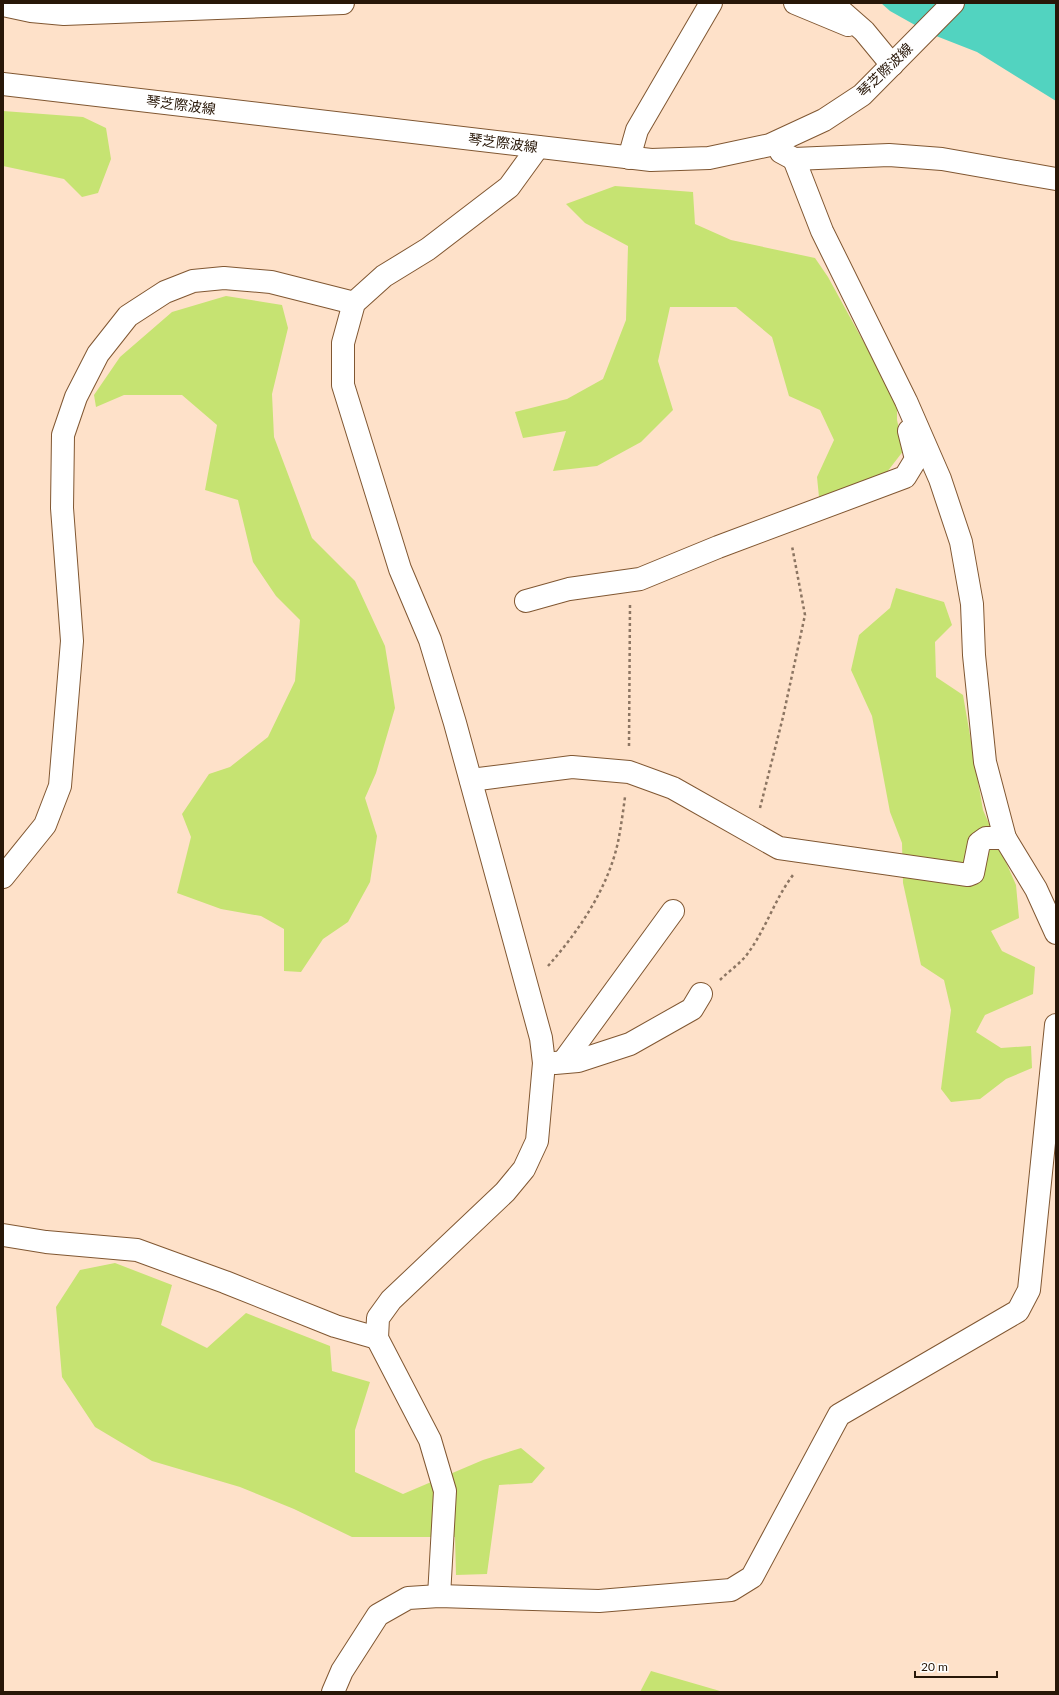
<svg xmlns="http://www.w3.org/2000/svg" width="1059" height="1695" font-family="Lato,'Noto Sans JP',sans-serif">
  <rect width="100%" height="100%" fill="#fee1c9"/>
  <g fill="#c6e372">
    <polygon points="3,111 83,117 106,128 111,159 98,193 82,197 64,179 3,166"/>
    <polygon points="615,186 693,192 695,224 731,240 815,258 828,277 897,403 897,420 904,450 887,472 819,497 817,477 834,440 820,410 789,396 772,337 736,307 670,307 658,361 673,410 641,442 597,466 553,471 566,431 523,438 515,412 567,399 603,379 626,320 628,246 585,223 566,204"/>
    <polygon points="226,296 282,305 288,328 272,394 274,437 312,538 355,581 385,646 395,708 376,773 365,798 377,836 370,882 348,922 323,939 301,972 284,971 284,929 261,916 221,909 177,893 191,837 182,814 209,774 230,767 268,737 295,681 300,620 276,596 253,562 238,500 205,490 217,425 182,395 124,395 96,407 94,395 120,357 172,312"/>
    <polygon points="896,588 944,602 952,625 935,642 936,677 963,695 983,810 1016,885 1019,918 991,931 1002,951 1035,967 1033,994 985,1015 976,1032 1001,1048 1031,1046 1032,1068 1006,1079 980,1099 951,1102 941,1089 951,1010 944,980 921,965 903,883 902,843 890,812 872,716 851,670 859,635 890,608"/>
    <polygon points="115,1263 172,1285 161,1325 207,1348 246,1313 330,1346 332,1371 370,1382 355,1430 355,1472 403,1494 483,1460 521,1448 545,1468 532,1483 499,1485 487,1574 456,1575 455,1537 352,1537 294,1509 240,1487 152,1461 95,1427 62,1377 56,1307 80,1270"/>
    <polygon points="651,1671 720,1691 722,1692 640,1692"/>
  </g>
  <polygon fill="#52d3c0" points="881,3 1056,3 1056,101 977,52 931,34 890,11"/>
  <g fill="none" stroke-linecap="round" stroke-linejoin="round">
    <g stroke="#805732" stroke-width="24">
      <g id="street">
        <polyline points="795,3 848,25"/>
        <polyline points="832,3 864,31 892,65"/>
        <polyline points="3,5 31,11 64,14 343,3"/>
        <polyline points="781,152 794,159 889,155 942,159 1056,179"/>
        <polyline points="629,158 637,130 711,3"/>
        <polyline points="794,159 822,231 906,401 940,479 961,542 972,604 974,655 985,762 1005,838 1036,889 1056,933"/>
        <polyline points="526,601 569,589 640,579 718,547 905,477 916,459 909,431"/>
        <polyline points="471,780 572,767 629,772 673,788 779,848 968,875 973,873 979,843 986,838 1005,838"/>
        <polyline points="3,877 45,825 60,786 72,641 62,508 63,435 76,397 98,354 128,316 165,292 193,281 224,278 271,282 354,303"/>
        <polyline points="563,1062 673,911"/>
        <polyline points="555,1063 578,1061 630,1044 692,1009 701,994"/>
        <polyline points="3,1235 46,1242 137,1250 225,1282 335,1326 377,1338"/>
        <polyline points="439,1596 445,1491 430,1440 377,1338 378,1318 391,1300 505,1192 524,1169 537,1141 544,1063 541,1038 455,723 430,640 400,569 343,385 343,343 354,303 384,276 428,249 509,187 538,147"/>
        <polyline points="333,1692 342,1671 378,1615 408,1598 439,1596 599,1601 731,1590 752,1577 839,1415 1018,1311 1029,1290 1056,1025"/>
      </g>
    </g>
    <g stroke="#805732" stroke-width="24">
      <polyline id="secondary" points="3,84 651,160 709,158 770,145 824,120 862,95 953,3"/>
    </g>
    <g stroke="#8c7562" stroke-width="2.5" stroke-dasharray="3 3" stroke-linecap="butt">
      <polyline points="629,746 630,605"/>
      <polyline points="760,808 783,717 805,615 792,546"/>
      <path d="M548,966C579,931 608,888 618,842C621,827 623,812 625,797"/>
      <path d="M720,980C728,972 738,965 745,957C765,932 774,900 793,875"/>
    </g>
    <use href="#street" stroke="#fff" stroke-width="22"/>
    <use href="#secondary" stroke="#fff" stroke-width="22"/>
  </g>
  <g text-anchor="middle" stroke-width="3" stroke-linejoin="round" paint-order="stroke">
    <g font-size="14" fill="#281708" stroke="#fff">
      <text transform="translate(885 70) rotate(-44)" y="5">琴芝際波線</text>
      <text transform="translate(181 105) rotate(7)" y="5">琴芝際波線</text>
      <text transform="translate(503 143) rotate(7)" y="5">琴芝際波線</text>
    </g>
  </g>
  <rect width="1059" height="1695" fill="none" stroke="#281708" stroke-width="8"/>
  <path d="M915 1671v6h82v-6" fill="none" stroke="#281708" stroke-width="2"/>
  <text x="921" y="1671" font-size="12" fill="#281708" stroke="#ffffff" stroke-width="3" paint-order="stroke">20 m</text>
</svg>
